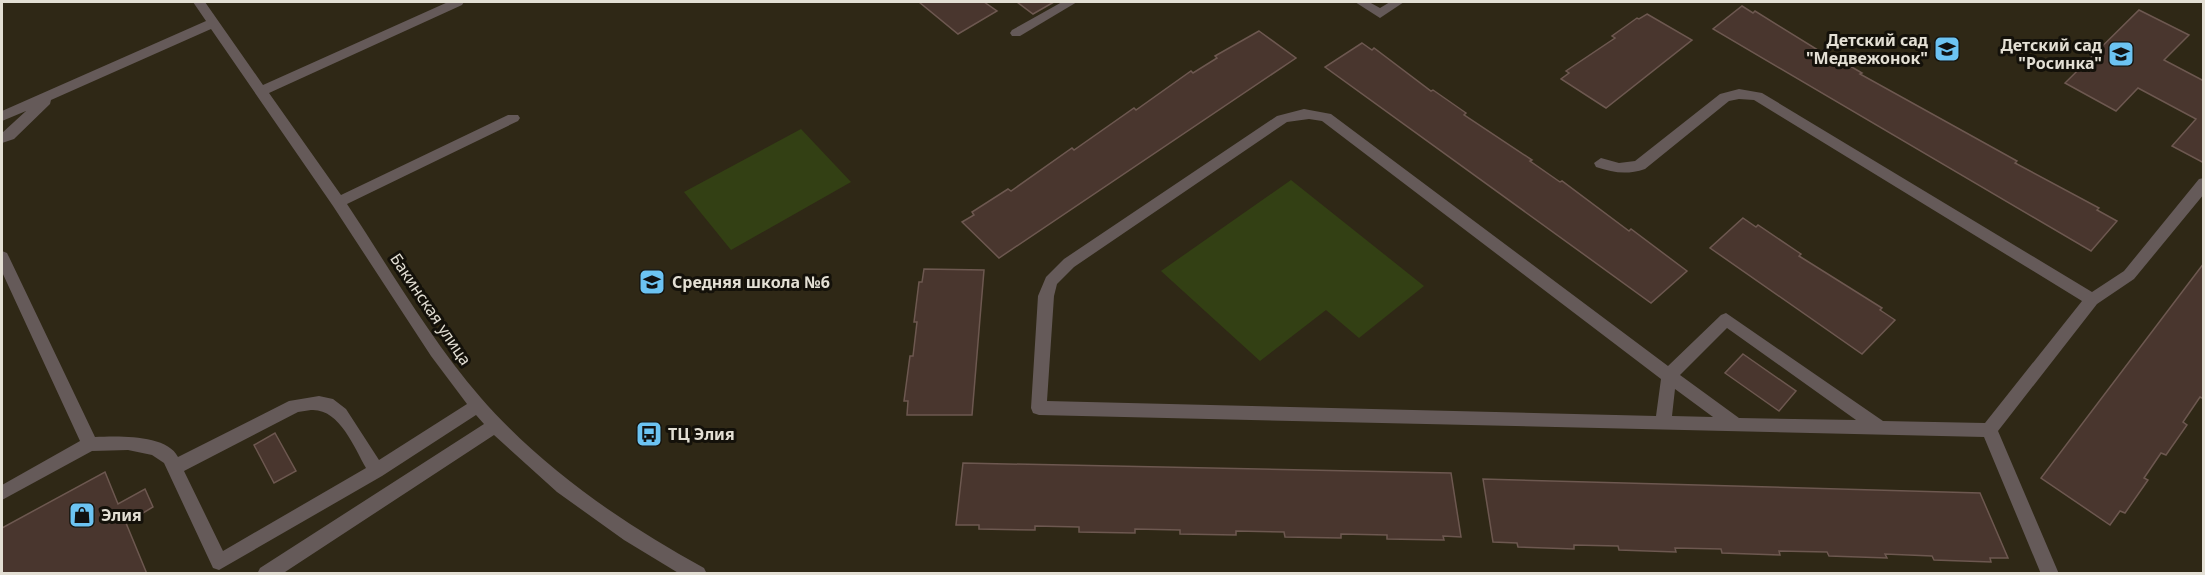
<svg xmlns="http://www.w3.org/2000/svg" width="2205" height="575" font-family="'Noto Sans',sans-serif">
  <rect width="100%" height="100%" fill="#2f2816"/>
  <g fill="#334014">
    <polygon points="801,129 851,182 731,250 684,192"/>
    <polygon points="1291,180 1424,286 1359,338 1326,310 1260,361 1161,271"/>
  </g>
  <g fill="#49362e" stroke="#6d5850" stroke-width="1.5">
    <polygon points="919,2 984,2 997,11 958,34"/>
    <polygon points="1017,2 1054,2 1033,14"/>
    <polygon points="1742,6 1753,13 1755,11 1821,52 1823,50 1862,73 1860,74 2017,161 2015,163 2099,208 2097,210 2117,221 2091,251 1713,29"/>
    <polygon points="2139,10 2189,35 2164,60 2204,81 2204,163 2172,146 2196,119 2138,88 2116,111 2065,83"/>
    <polygon points="1647,14 1692,40 1606,108 1561,79 1569,73 1566,71 1615,38 1612,36 1637,18 1639,19"/>
    <polygon points="1259,31 1296,58 999,258 962,222 974,215 972,212 1008,189 1011,191 1072,148 1074,150 1134,108 1136,110 1191,71 1193,73 1217,58 1215,56"/>
    <polygon points="1362,43 1372,50 1374,48 1431,91 1433,90 1466,113 1464,115 1532,160 1530,161 1560,182 1562,181 1629,231 1631,229 1687,271 1651,303 1325,67"/>
    <polygon points="1743,218 1756,227 1758,225 1801,254 1799,256 1882,308 1880,310 1895,320 1862,354 1710,248"/>
    <polygon points="2204,263 2204,399 2200,397 2183,422 2187,425 2166,455 2161,453 2144,478 2148,480 2125,513 2120,511 2110,525 2041,478"/>
    <polygon points="924,269 984,270 972,415 907,415 908,401 904,401 910,356 913,356 917,322 914,322 919,282 922,282"/>
    <polygon points="1743,354 1796,391 1779,411 1725,373"/>
    <polygon points="275,433 296,471 274,483 254,445"/>
    <polygon points="963,463 1451,473 1461,537 1443,536 1444,540 1387,539 1387,535 1341,534 1341,538 1285,537 1284,532 1236,531 1236,535 1180,534 1180,530 1135,529 1135,533 1079,532 1079,527 1035,526 1035,530 979,529 979,525 956,525"/>
    <polygon points="105,472 118,504 145,489 153,507 126,523 147,574 2,574 2,528"/>
    <polygon points="1483,479 1980,493 2008,558 1990,558 1991,562 1934,560 1932,556 1885,554 1887,558 1829,556 1827,552 1779,551 1780,555 1722,553 1721,549 1675,548 1676,552 1619,550 1618,546 1574,545 1574,549 1518,547 1517,543 1493,542"/>
  </g>
  <g fill="none" stroke-linecap="round" stroke-linejoin="round">
    <g fill="#655a59" fill-rule="evenodd">
      <path d="M193,2H205L263,85L448,2H464L462,5L269,93L341,195L508,115H518L520,118L518,121L347,204C390,269 430,339 481,398C543,469 622,523 704,568L707,574H680L624,540L557,492L494,435L282,574H257L260,568L484,424L476,415L382,476L219,570L213,568L164,463L152,455L128,450L92,451L2,500V485L80,441L2,272V251L7,253L9,257L95,437C117,436 167,434 178,457L289,401L319,396L333,399L346,409L379,460L467,404L431,356L333,206L211,29L51,100L50,104L14,139L2,143V133L26,111L2,121V111L206,21ZM311,410C339,408 354,447 366,468L223,551L184,471L298,412Z"/>
      <polygon points="1062,2 1077,2 1020,36 1012,36 1010,33 1012,30"/>
      <polygon points="1355,2 1369,2 1380,8 1390,2 1404,2 1380,18"/>
      <path d="M1739,89L1762,93L2092,292L2124,271L2199,179L2204,178V194L2134,279L2097,304L1998,431L2059,574H2041L1984,437L1039,415L1033,413L1031,408L1038,296L1046,277L1064,259L1277,116L1304,109L1331,114L1668,366L1721,315L1726,313L1883,421L1985,423L2082,301L1754,100L1739,99L1729,101L1645,169C1627,175 1614,173 1596,167L1594,163L1601,158L1619,163L1635,161L1720,94ZM1309,119L1322,121L1661,379L1656,416L1047,401L1054,296L1057,284L1074,267L1287,122ZM1727,328L1856,420L1739,418L1680,375ZM1675,389L1713,417L1672,416Z"/>
    </g>
  </g>
  <defs>
    <g id="school-square" transform="scale(1.35)"><rect x="-9" y="-9" width="18" height="18" rx="4" fill="#6cc3f2" stroke="#14110a"/><path d="M0-5L7-2L0 1L-7-2ZM-4 1L0 2.5L4 1V4Q0 6-4 4Z" fill="#111"/></g>
    <g id="bus-square" transform="scale(1.35)"><rect x="-9" y="-9" width="18" height="18" rx="4" fill="#6cc3f2" stroke="#14110a"/><path d="M-5-6H5V4H4V6H2V4H-2V6H-4V4H-5ZM-3.5-4V0h7V-4ZM-3.5 1.2v1.5H-2V1.2ZM2 1.2v1.5H3.5V1.2Z" fill="#111"/></g>
    <g id="shop-square" transform="scale(1.35)"><rect x="-9" y="-9" width="18" height="18" rx="4" fill="#6cc3f2" stroke="#14110a"/><path d="M-5-2.5h2.3a2.7 3.5 0 0 1 5.4 0H5L5.5 6h-11ZM-1.5-2.5h3a1.5 2.3 0 0 0-3 0Z" fill="#111"/></g>
  </defs>
  <g fill-rule="evenodd">
    <use href="#school-square" x="1947" y="49"/>
    <use href="#school-square" x="2121" y="54"/>
    <use href="#school-square" x="652" y="282"/>
    <use href="#bus-square" x="649" y="434"/>
    <use href="#shop-square" x="82" y="515"/>
  </g>
  <g text-anchor="middle" stroke-width="6" stroke-linejoin="round" paint-order="stroke">
    <g font-size="16" font-weight="bold" fill="#e3dfd4" stroke="#14110a" text-anchor="start">
      <text x="1928" y="46" text-anchor="end">Детский сад<tspan x="1928" dy="18">"Медвежонок"</tspan></text>
      <text x="2102" y="51" text-anchor="end">Детский сад<tspan x="2102" dy="18">"Росинка"</tspan></text>
      <text x="672" y="288">Средняя школа №6</text>
      <text x="668" y="440">ТЦ Элия</text>
      <text x="101" y="521">Элия</text>
    </g>
    <g font-size="16" fill="#e3dfd4" stroke="#14110a">
      <text transform="translate(431 309) rotate(56)" y="6">Бакинская улица</text>
    </g>
  </g>
  <rect width="2205" height="575" fill="none" stroke="#e3dfd4" stroke-width="6"/>
</svg>
